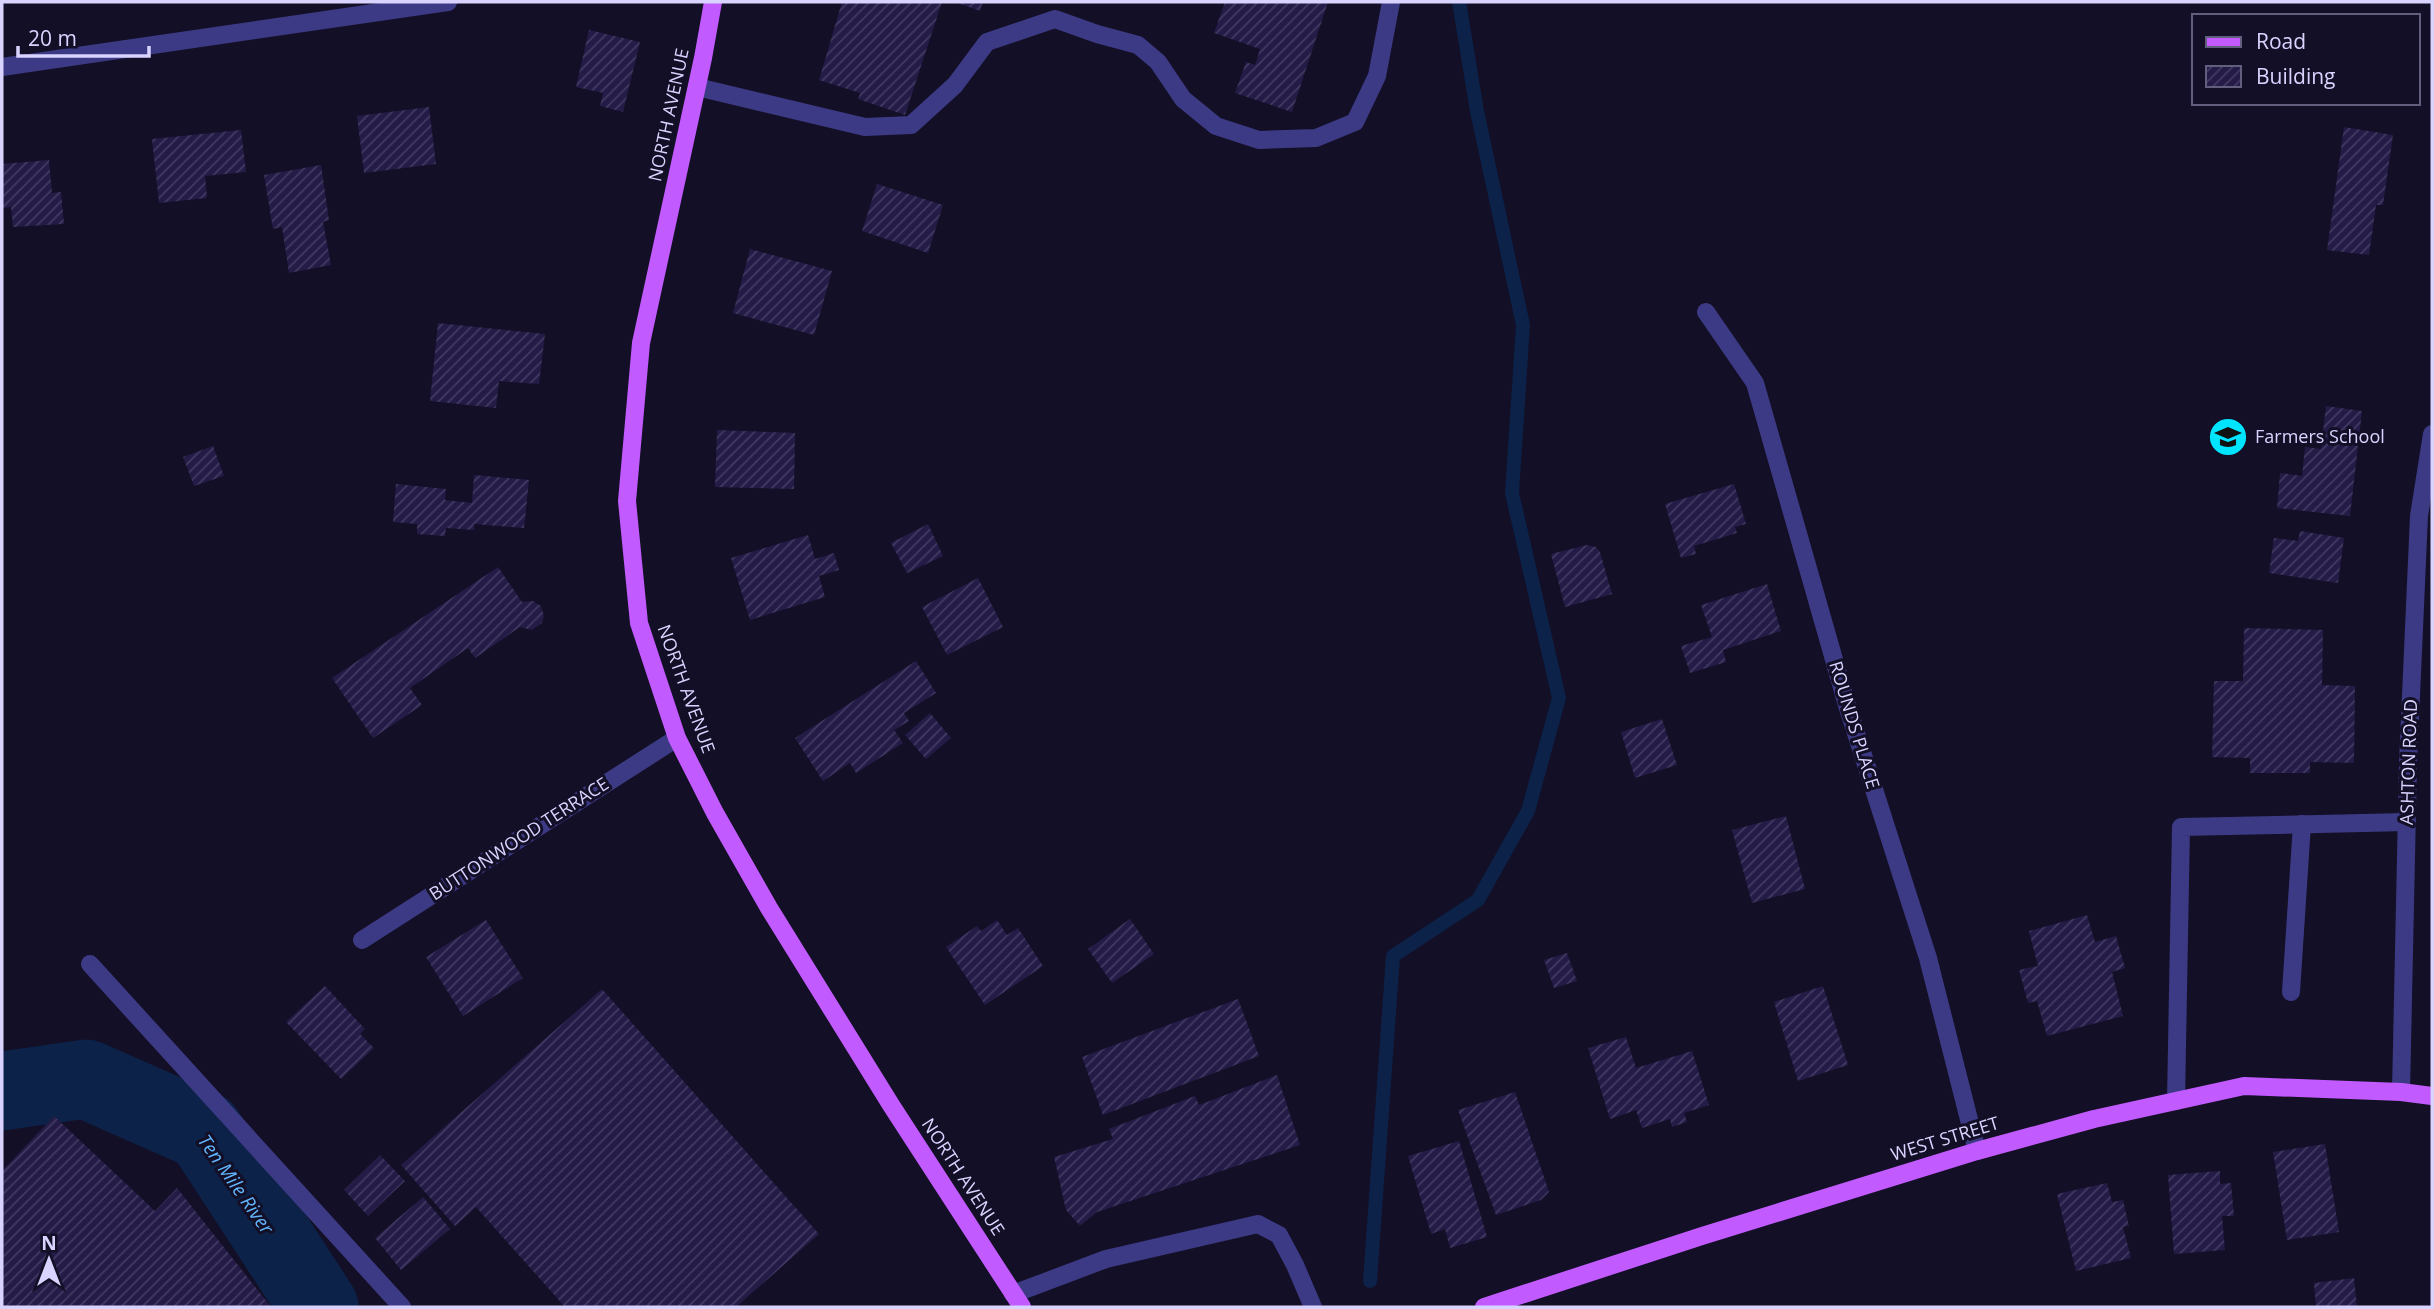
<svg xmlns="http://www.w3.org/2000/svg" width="2434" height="1309" font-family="'Open Sans',sans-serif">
  <defs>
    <pattern id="building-hatch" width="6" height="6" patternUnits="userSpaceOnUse" patternTransform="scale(1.75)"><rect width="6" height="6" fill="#241b47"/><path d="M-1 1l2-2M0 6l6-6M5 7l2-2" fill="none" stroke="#433b63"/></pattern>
  </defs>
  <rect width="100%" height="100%" fill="#130f26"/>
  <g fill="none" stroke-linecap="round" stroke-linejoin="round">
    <polyline stroke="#0c2248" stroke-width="14" points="1370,1281 1393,956 1478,900 1528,811 1559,698 1512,493 1523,325 1477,111 1459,2"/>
    <polyline stroke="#0c2248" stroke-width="79" points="2,1091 86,1079 204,1131 319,1307"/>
  </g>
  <g fill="url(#building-hatch)">
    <polygon points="842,2 942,2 905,115 858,99 860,93 819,80"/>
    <polygon points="955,2 983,2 980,11"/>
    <polygon points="1225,2 1328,2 1292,112 1235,93 1246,62 1255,65 1260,49 1214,33"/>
    <polygon points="589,30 640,42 623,112 600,106 603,93 576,87"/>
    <polygon points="429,107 436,164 364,173 357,116"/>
    <polygon points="2344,127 2393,135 2383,205 2376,205 2369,255 2327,250"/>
    <polygon points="241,130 246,172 205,176 207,198 159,203 152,139"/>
    <polygon points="49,160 52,193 61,192 64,224 13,227 11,207 2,208 2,164"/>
    <polygon points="321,165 329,220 323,222 331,265 289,273 282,227 273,229 264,175"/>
    <polygon points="877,184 943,205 928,253 862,231"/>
    <polygon points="750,249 832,271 814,335 733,313"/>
    <polygon points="438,323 545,334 539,384 499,381 496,408 430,401"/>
    <polygon points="2326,406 2362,411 2350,516 2277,508 2280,473 2302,476 2305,447 2321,449"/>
    <polygon points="717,430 795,433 794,489 715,487"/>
    <polygon points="213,446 224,476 194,486 183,457"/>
    <polygon points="474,475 529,480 524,528 474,524 474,530 446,528 445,536 417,534 417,524 393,522 396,484 446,489 445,500 472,503"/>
    <polygon points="1734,484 1746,524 1735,527 1737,533 1694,546 1696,554 1681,558 1665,504"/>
    <polygon points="928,524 943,556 907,573 891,543"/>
    <polygon points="2300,531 2344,538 2338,583 2269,573 2274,538 2298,541"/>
    <polygon points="808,535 815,559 834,553 839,570 819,576 825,597 750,620 731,558"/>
    <polygon points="1587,545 1596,547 1600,552 1612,594 1565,607 1551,554"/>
    <polygon points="498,567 522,602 533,601 541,606 544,616 542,623 532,630 520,627 475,658 468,648 410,688 422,705 373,738 332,678"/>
    <polygon points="978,578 1003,627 947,655 922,607"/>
    <polygon points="1767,584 1781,631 1723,650 1726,662 1690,673 1681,646 1712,637 1701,605"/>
    <polygon points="2244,628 2323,630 2322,685 2355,686 2354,763 2310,762 2310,773 2250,773 2250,758 2212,757 2214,681 2243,681"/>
    <polygon points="916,661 936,693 904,713 909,721 894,730 903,743 856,773 850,763 823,781 795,738"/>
    <polygon points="930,713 951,738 926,759 905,735"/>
    <polygon points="1662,719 1677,765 1635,778 1621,732"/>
    <polygon points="1786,816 1805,889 1752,903 1732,830"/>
    <polygon points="2087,915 2095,942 2116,936 2125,968 2112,972 2123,1016 2047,1036 2037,1001 2028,1003 2019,970 2038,966 2029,931"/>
    <polygon points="1130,919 1154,954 1112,983 1088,949"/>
    <polygon points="486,920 523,978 463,1016 426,957"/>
    <polygon points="997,920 1007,935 1018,928 1043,966 985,1005 946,947 977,926 981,931"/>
    <polygon points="1567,953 1577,981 1554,988 1544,960"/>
    <polygon points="325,986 365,1029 360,1034 374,1048 341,1079 286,1022"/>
    <polygon points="1823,986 1848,1065 1798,1081 1774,1002"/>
    <polygon points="602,989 819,1234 736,1307 565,1307 476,1207 455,1226 401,1165"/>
    <polygon points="1238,999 1259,1056 1103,1115 1082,1057"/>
    <polygon points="1626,1037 1636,1068 1692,1051 1709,1105 1684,1113 1687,1122 1672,1127 1670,1119 1642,1128 1636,1110 1610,1119 1588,1048"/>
    <polygon points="1277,1075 1300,1145 1097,1212 1080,1226 1066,1210 1054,1157 1113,1139 1109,1129 1195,1096 1199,1105"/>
    <polygon points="1515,1092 1549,1192 1541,1200 1496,1215 1458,1110"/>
    <polygon points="54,1116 155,1211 177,1188 271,1307 2,1307 2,1171"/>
    <polygon points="1459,1141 1487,1237 1450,1248 1445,1229 1431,1234 1408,1156"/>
    <polygon points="2325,1144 2339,1232 2287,1240 2273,1152"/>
    <polygon points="380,1155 405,1181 368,1216 344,1190"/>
    <polygon points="2220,1171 2220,1184 2231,1183 2234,1216 2222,1216 2225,1250 2174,1254 2168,1175"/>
    <polygon points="2107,1183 2112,1202 2123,1200 2129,1226 2123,1227 2131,1258 2076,1271 2057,1194"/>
    <polygon points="423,1197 450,1229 401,1270 375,1238"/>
    <polygon points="2354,1278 2357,1307 2316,1307 2314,1283"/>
  </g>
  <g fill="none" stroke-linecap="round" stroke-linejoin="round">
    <g stroke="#3d3a85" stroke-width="18">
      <polyline points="2,67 448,2"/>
      <polyline points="697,87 865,127 911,125 955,85 987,42 1055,19 1097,34 1138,45 1158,62 1183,99 1216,126 1259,140 1316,138 1355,122 1377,76 1391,2"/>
      <polyline points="1706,312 1755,383 1847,705 1928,958 1977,1151"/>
      <polyline points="362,940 677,738"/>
      <polyline points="90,964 402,1307"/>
      <polyline points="2291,992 2302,824"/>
      <polyline points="2401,1092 2408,763 2419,516 2432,434"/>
      <polyline points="2176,1101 2181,827 2407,822"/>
      <polyline points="1013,1294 1106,1259 1258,1224 1279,1235 1295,1265 1313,1307"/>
    </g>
    <g stroke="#c25bff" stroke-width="18">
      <polyline points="713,2 703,58 641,343 627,501 639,623 677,738 715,813 769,908 891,1105 1022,1307"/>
      <polyline points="1484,1307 1702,1236 1977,1151 2094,1119 2244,1086 2401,1092 2432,1096"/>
    </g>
  </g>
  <defs>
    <g id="school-disc" transform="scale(2.0125)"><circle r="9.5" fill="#00e5ff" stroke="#130f26"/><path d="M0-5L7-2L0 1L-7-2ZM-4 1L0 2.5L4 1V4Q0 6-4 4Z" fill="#111"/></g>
  </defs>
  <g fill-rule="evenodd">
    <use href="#school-disc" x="2228" y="437"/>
  </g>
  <g text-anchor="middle" stroke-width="6" stroke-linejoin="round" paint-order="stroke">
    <g font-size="18" fill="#d9d4ff" stroke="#130f26">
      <text transform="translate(669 115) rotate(-78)" y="6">NORTH AVENUE</text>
      <text transform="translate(686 689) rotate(70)" y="6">NORTH AVENUE</text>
      <text transform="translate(1854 725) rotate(73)" y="6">ROUNDS PLACE</text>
      <text transform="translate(2409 762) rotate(-88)" y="6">ASHTON ROAD</text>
      <text transform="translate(519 839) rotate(-33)" y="6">BUTTONWOOD TERRACE</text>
      <text transform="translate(1945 1139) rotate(-17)" y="6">WEST STREET</text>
      <text transform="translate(963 1177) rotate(57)" y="6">NORTH AVENUE</text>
    </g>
    <g font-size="18" fill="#d9d4ff" stroke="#130f26" text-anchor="start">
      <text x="2255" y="443">Farmers School</text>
    </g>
    <g font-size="19" font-style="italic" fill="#62b6ff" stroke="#130f26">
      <text transform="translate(236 1184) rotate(55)" y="7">Ten Mile River</text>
    </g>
  </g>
  <rect width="2434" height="1309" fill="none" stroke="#d9d4ff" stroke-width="7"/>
  <rect x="2192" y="14" width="228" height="91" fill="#130f26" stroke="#625e7d" stroke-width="2"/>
  <rect x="2206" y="37" width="35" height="10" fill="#c25bff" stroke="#625e7d" stroke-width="2"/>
  <text x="2256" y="49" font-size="21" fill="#d9d4ff">Road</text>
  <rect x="2206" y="66" width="35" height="21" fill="url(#building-hatch)" stroke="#625e7d" stroke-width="2"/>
  <text x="2256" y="84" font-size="21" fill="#d9d4ff">Building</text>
  <g transform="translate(49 1260)" stroke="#130f26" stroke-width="5" paint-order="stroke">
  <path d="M0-5L12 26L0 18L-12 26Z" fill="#d9d4ff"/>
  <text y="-10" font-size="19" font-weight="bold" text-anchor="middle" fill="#d9d4ff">N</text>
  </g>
  <path d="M18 46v10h131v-10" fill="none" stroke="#d9d4ff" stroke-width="3.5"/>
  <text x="28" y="46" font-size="21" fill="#d9d4ff" stroke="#130f26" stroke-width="5" paint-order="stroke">20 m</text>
</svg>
